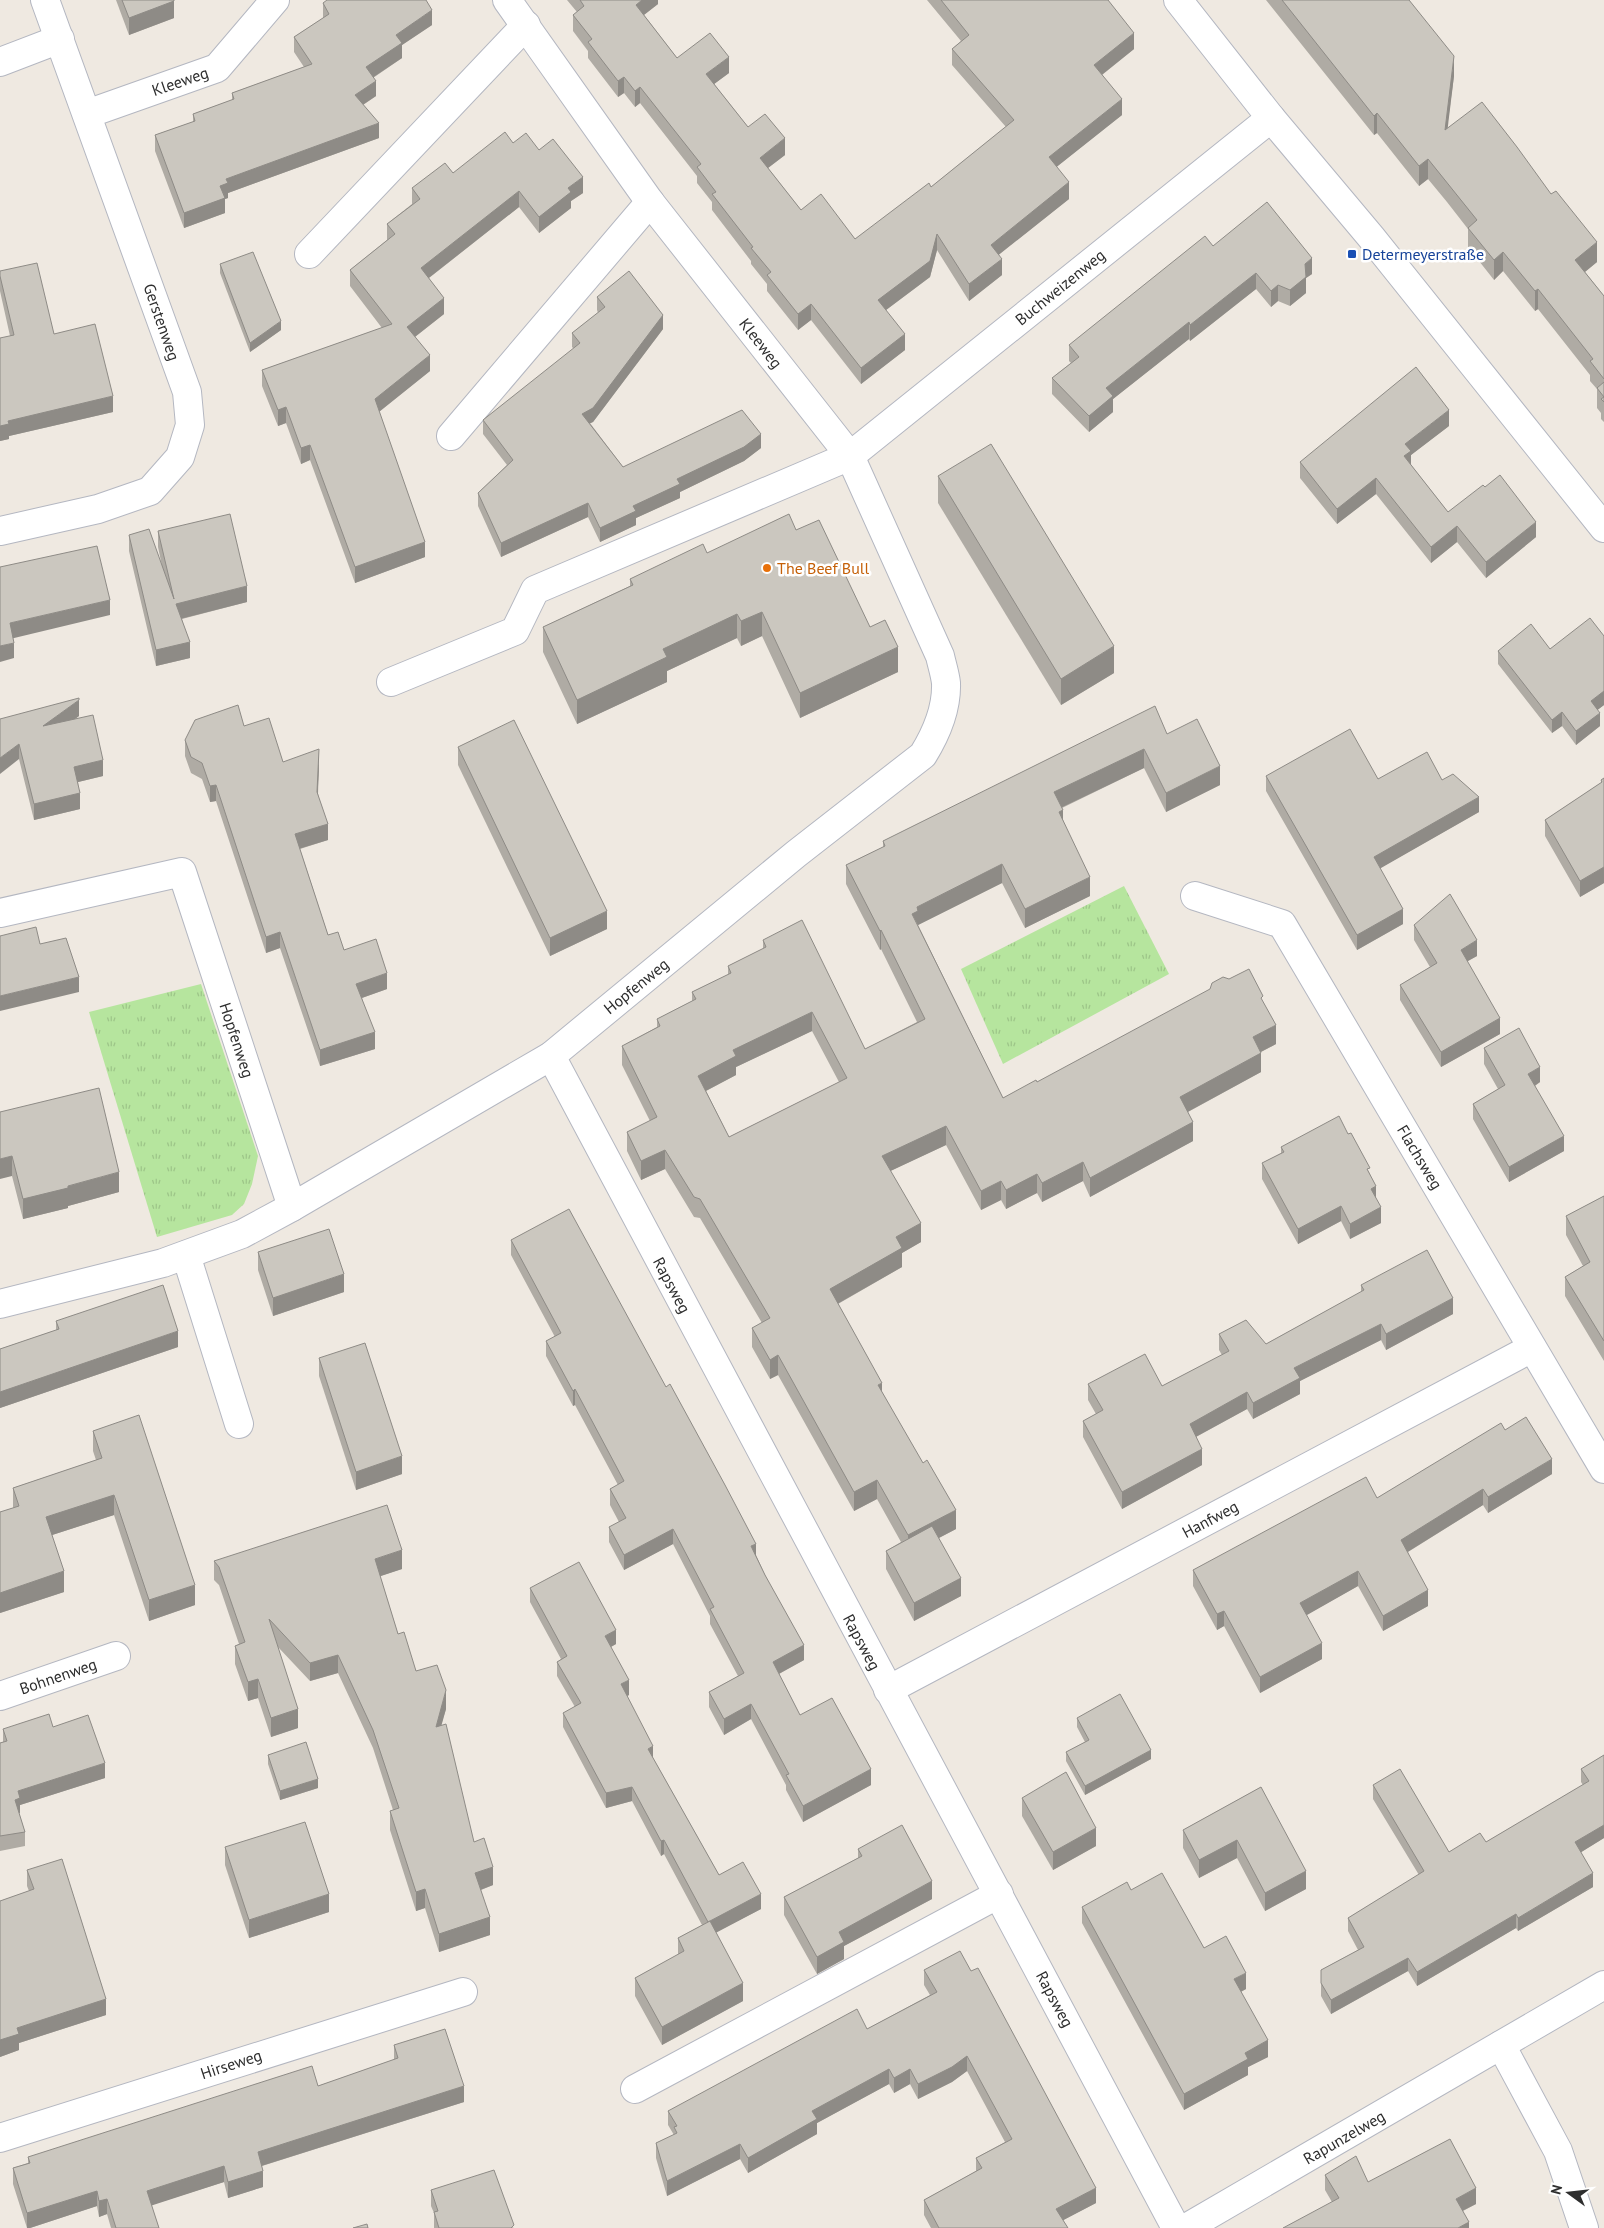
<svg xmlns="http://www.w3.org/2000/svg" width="1604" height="2228" font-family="'PT Sans',sans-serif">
  <defs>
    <pattern id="park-tufts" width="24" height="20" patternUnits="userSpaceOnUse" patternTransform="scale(1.25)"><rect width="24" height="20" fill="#b6e59e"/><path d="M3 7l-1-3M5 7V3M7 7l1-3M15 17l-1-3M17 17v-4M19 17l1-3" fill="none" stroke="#9dc588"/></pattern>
  </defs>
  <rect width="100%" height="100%" fill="#efe9e1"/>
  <g fill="url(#park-tufts)">
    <polygon points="1124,886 1169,974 1003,1064 961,969"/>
    <polygon points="201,984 258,1156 252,1184 244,1204 232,1215 157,1237 89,1012"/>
  </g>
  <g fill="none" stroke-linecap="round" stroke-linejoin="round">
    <g stroke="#b4b7c1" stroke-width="30">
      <g id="minor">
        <polyline points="1178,0 1271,118 1371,237 1604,528"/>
        <polyline points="0,62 60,39"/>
        <polyline points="87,114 217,68 275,0"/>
        <polyline points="309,254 526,25"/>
        <polyline points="451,436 650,202"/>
        <polyline points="0,531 98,509 150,491 180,457 190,425 187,392 45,0"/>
        <polyline points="391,682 515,631 535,590 850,456 1271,118"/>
        <polyline points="1195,896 1282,924 1604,1469"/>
        <polyline points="0,913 182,872 292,1207"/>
        <polyline points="551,1056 1176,2228"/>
        <polyline points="186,1255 239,1424"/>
        <path d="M0,1304L163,1263L242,1234L292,1207L551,1056L796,854L923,755C936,734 947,709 946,683C945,674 942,665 940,656L850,456L650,202L507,0"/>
        <polyline points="888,1690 1532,1348"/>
        <polyline points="0,1696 116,1656"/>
        <polyline points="1501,2045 1558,2151 1584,2228"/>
        <polyline points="635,2089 999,1894"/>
        <polyline points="0,2138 463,1992"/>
        <polyline points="1186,2228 1604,1985"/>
      </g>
    </g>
    <use href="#minor" stroke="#fff" stroke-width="28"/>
  </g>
  <g fill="#afaba4" fill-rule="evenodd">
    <polygon points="116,0 174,0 174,18 129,35"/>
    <polygon points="567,0 658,0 658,4 644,15 677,58 729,73 714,84 748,127 785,155 768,168 801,210 855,239 931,187 1006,127 952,65 952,49 961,41 927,0 1108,0 1134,49 1102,75 1122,115 1056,167 1069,199 999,254 1002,275 969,301 937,250 930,277 886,310 905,350 861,384 811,320 798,330 767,291 767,284 751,264 751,261 712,210 712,202 697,183 697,176 640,103 635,107 624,93 618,97 588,58 588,51 573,31 573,15 577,12"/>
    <polygon points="1266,0 1409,0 1454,76 1447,128 1597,262 1585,272 1604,296 1604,422 1601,419 1601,413 1597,408 1597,389 1590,381 1590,375 1538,309 1535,311 1503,271 1494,280 1468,247 1468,229 1447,202 1428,179 1419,186 1377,133 1374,135"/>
    <polygon points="323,3 432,25 402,45 402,58 373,78 376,96 363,105 379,138 228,193 228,198 225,199 225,213 184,228 155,151 155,135 193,122 193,114 232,100 232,93 304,67 294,52 294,37 323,18"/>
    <polygon points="513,143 539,150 583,193 571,201 571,208 539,233 519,207 429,278 444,314 415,337 430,371 379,412 425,557 355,583 310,460 301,464 286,423 278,426 262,386 262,370 382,328 350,286 350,270 387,240 387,224 412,204 412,188 453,173"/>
    <polygon points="1213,246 1312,274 1306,278 1306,293 1290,306 1278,301 1271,307 1256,289 1190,341 1189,339 1113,399 1113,412 1089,432 1052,394 1052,378 1071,363 1069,361 1069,345"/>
    <polygon points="220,264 281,330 250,352 220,273"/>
    <polygon points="0,271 54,334 113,412 9,436 9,439 0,441 10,336 0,291"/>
    <polygon points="597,297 663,329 593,422 590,423 623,467 761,448 744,461 680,492 680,498 636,518 636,525 600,542 588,517 501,557 478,506 478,493 507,465 483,434 483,420 574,349 572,347 572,333 598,313 597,310"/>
    <polygon points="1449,426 1411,455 1411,465 1448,512 1485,487 1536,537 1486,578 1457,542 1431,563 1376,494 1337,524 1300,478 1300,462"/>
    <polygon points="938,476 1114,673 1061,705 938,503"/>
    <polygon points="796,530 870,627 898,672 800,718 762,636 741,646 737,638 667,671 667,682 577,724 543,652 543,627 630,586 630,579 707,553"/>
    <polygon points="158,531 247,602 182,619 190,658 156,666 129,551 129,535 162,566 158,547"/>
    <polygon points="1604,636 1604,705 1597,710 1600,726 1576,745 1562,726 1552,733 1498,664 1498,651 1550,649"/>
    <polygon points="79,716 75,719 103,776 78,782 80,809 34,820 19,759 0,719"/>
    <polygon points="244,726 283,762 319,765 318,794 328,840 300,849 328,935 387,989 362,998 375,1049 320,1066 280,948 266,953 216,801 210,802 202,779 191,773 185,756 185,740"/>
    <path d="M1167,734L1220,785L1166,812L1144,768L1062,808L1063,820L1090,896L1025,928L1002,883L918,925L1003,1098L1037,1082L1263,1002L1276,1044L1261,1052V1072L1188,1112L1193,1141L1090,1197L1083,1181L1042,1202L1037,1193L1006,1209L1001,1200L981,1210L946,1145L890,1171L921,1242L902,1253V1267L838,1304L882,1392L956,1529L939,1538L961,1596L914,1621L886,1569V1551L901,1542L877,1499L854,1511L778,1375L770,1379L752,1347V1328L762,1323L700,1218L694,1217L665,1169L641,1180L627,1151V1132L650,1121L622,1065V1046L657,1027V1019L692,1001V992L728,975V966L763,949V940L865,1049L917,1022L881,949L880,950L846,884V865L883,847V841ZM812,1031L839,1082L729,1137L706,1091L736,1075V1067Z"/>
    <polygon points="458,747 607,929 550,956 458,765"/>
    <polygon points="1266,776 1442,780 1479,812 1380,868 1403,924 1357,950 1266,791"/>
    <polygon points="1604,778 1604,883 1580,897 1545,836 1545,820 1601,783 1601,780"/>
    <polygon points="1414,925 1477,956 1467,961 1500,1034 1441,1067 1400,1000 1400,985 1430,967 1414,940"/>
    <polygon points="1484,1048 1540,1082 1535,1086 1564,1151 1509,1182 1473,1119 1473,1104 1498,1089 1484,1064"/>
    <polygon points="0,1112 119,1192 68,1206 68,1208 23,1219 12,1176"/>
    <polygon points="1348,1134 1370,1174 1376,1199 1381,1223 1350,1239 1341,1221 1298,1244 1262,1179 1262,1163 1281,1153 1281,1147"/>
    <polygon points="1604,1196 1604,1361 1565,1296 1565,1277 1583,1266 1566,1235 1566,1216"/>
    <polygon points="511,1240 756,1555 804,1660 779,1674 800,1715 871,1785 803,1822 786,1790 786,1785 751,1719 724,1735 709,1707 709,1692 738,1676 710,1624 710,1616 673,1544 624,1570 609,1542 609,1527 619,1522 610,1505 610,1489 618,1485 575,1405 573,1406 546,1356 546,1341 555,1337 511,1255"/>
    <polygon points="258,1252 344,1292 273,1316 258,1270"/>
    <polygon points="1361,1285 1453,1314 1386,1350 1381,1340 1300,1381 1300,1394 1253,1419 1247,1409 1196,1437 1202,1465 1122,1509 1083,1437 1083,1421 1096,1414 1088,1400 1088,1384 1162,1386 1222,1355 1219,1350 1219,1334 1266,1344 1361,1292"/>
    <polygon points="56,1321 178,1347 0,1408 0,1349 56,1330"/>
    <polygon points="319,1358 402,1474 356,1490 319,1376"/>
    <polygon points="1505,1430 1552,1474 1488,1513 1483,1505 1408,1552 1428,1606 1383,1631 1358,1586 1306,1615 1322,1659 1260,1693 1224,1626 1217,1630 1193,1586 1193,1570 1377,1498"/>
    <polygon points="93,1431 195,1605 149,1621 114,1515 52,1535 64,1592 0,1613 0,1512 13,1508 13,1488 96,1460 93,1451"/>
    <polygon points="214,1561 402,1569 380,1576 398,1634 416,1671 446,1709 441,1725 474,1842 493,1885 481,1890 490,1935 439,1952 425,1908 416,1911 390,1830 390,1811 393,1810 373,1748 338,1673 310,1681 278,1647 298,1728 271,1737 258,1698 248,1701 235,1664 235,1646 239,1644 219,1585 214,1580"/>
    <polygon points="530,1588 616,1644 611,1647 629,1695 627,1696 653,1758 719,1875 761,1909 716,1932 743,2001 662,2045 635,1996 635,1978 678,1955 678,1938 702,1925 664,1854 661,1856 632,1801 606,1808 563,1727 563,1713 575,1707 557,1676 557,1662 561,1659 530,1602"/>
    <polygon points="1077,1718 1151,1759 1085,1795 1066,1761 1066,1752 1085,1742 1077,1727"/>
    <polygon points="53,1727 105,1778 20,1805 20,1813 19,1813 25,1832 25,1846 0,1851 0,1743 3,1742 3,1729"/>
    <polygon points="268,1755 318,1788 280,1800 268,1764"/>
    <polygon points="1604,1755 1604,1838 1581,1852 1593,1887 1518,1931 1516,1928 1417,1986 1408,1971 1331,2014 1321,1996 1321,1970 1358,1950 1348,1931 1348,1918 1419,1875 1373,1799 1373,1785 1449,1852 1486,1842 1583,1785 1581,1782 1581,1769"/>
    <polygon points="1261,1787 1306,1889 1265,1911 1237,1858 1199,1878 1183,1848 1183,1830"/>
    <polygon points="1022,1798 1096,1846 1053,1870 1022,1816"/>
    <polygon points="225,1847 329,1912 249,1938 225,1865"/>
    <polygon points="858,1849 932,1899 844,1946 844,1959 817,1974 784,1915 784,1897 858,1858"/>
    <polygon points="27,1870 106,2015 19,2043 19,2050 0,2057 0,1901 29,1891 27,1886"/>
    <polygon points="1131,1890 1204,1948 1246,1989 1241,1992 1268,2057 1248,2067 1248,2075 1184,2110 1082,1923 1082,1907"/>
    <polygon points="924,1970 1096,2203 1063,2220 1068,2228 931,2228 924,2215 924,2200 976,2171 976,2158 1005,2142 967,2071 952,2082 918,2099 910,2084 894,2093 889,2084 817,2123 817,2134 748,2173 740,2159 667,2196 656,2158 656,2143 674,2135 668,2125 668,2111 867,2029 930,1995 924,1985"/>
    <polygon points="394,2045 464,2102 262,2166 263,2187 228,2198 224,2182 151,2205 159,2228 111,2228 107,2214 99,2217 97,2206 30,2228 27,2228 13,2184 13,2168 28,2163 28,2157 318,2086 394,2060"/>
    <polygon points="1325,2175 1368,2182 1476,2204 1463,2211 1469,2228 1332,2202 1325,2190"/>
    <polygon points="431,2190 514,2228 434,2228 434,2213 431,2206"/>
  </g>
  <g fill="#8e8b86">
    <polygon points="642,0 658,0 658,4 636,21 636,5"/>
    <polygon points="174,1 174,18 129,35 129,18"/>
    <polygon points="432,10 432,25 402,45 402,58 366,82 366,67 396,35"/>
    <polygon points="1134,33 1134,49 1094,81 1094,65"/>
    <polygon points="1454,56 1454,76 1445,150 1445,130"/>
    <polygon points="729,57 729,73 706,90 706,74"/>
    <polygon points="624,77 624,93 618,97 618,81"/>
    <polygon points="376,81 376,96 355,110 355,95"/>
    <polygon points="640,87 640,103 635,107 635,91"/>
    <polygon points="1122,99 1122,115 1049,173 1049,157"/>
    <polygon points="1377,113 1377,133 1374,135 1374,116"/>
    <polygon points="379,123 379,138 228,193 228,198 225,199 225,213 184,228 184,213 220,186 226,179"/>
    <polygon points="785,138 785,155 760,174 760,158"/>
    <polygon points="1428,159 1428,179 1419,186 1419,166"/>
    <polygon points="583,177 583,193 571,201 571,208 539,233 539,217 568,188"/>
    <polygon points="1069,182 1069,199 991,261 991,245"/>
    <polygon points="519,191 519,207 421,284 421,268"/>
    <polygon points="937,234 937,250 930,277 878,316 878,300"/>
    <polygon points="1597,242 1597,262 1575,280 1575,260"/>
    <polygon points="1503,252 1503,271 1494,280 1494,260"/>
    <polygon points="1312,258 1312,274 1306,278 1306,293 1290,306 1290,290 1305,264"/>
    <polygon points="1002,259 1002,275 969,301 969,284"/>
    <polygon points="1256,273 1256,289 1190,341 1190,325"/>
    <polygon points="1278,285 1278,301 1271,307 1271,291"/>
    <polygon points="1538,289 1538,309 1535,311 1535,291"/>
    <polygon points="444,298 444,314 407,343 407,327"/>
    <polygon points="811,304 811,320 798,330 798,314"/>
    <polygon points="663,315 663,329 593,422 582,427 582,414"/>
    <polygon points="281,321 281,330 250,352 250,343"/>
    <polygon points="1189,322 1189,339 1113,399 1113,412 1089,432 1089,416 1106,388"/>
    <polygon points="905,334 905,350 861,384 861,368"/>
    <polygon points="430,355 430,371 375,415 375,399"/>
    <polygon points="113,396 113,412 9,436 9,439 0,441 0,426 8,421"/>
    <polygon points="286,407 286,423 278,426 278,410"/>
    <polygon points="1449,410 1449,426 1411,455 1411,467 1404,456 1405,444"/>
    <polygon points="761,434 761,448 744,461 680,492 680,498 636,518 636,525 600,542 600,528 633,506 677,479"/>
    <polygon points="310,445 310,460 301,464 301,448"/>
    <polygon points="1376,478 1376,494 1337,524 1337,509"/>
    <polygon points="588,503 588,517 501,557 501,543"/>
    <polygon points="1536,522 1536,537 1486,578 1486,562"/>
    <polygon points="1457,526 1457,542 1431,563 1431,547"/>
    <polygon points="425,542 425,557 355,583 355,567"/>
    <polygon points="247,586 247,602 176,620 176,604"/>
    <polygon points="110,600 110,615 10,639 10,623"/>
    <polygon points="762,612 762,636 741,646 741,621"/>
    <polygon points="737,614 737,638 667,671 667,682 577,724 577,700 663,649"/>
    <polygon points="190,642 190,658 156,666 156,650"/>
    <polygon points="14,643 14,658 0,662 0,646"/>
    <polygon points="1114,646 1114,673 1061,705 1061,679"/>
    <polygon points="898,647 898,672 800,718 800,693"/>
    <polygon points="1604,691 1604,705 1591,715 1591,701"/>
    <polygon points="79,700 79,716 43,742 43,726"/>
    <polygon points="1562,712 1562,726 1552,733 1552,720"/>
    <polygon points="1600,713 1600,726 1576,745 1576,731"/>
    <polygon points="19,744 19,759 0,774 0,758"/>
    <polygon points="319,749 319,765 317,808 317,792"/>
    <polygon points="1144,749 1144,768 1054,811 1054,792"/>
    <polygon points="103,760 103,776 74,783 74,767"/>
    <polygon points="1220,766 1220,785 1166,812 1166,793"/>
    <polygon points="216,785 216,801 210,802 210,786"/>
    <polygon points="80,793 80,809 34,820 34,804"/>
    <polygon points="1479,797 1479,812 1374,872 1374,857"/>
    <polygon points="1063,810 1063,829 1059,812"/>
    <polygon points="328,824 328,840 295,850 295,834"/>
    <polygon points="1002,864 1002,883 918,925 912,914 917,907"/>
    <polygon points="1604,867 1604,883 1580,897 1580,881"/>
    <polygon points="1090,877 1090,896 1025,928 1025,909"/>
    <polygon points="1403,909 1403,924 1357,950 1357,935"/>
    <polygon points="607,911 607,929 550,956 550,938"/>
    <polygon points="881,930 881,949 880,950 880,931"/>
    <polygon points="280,932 280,948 266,953 266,937"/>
    <polygon points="1477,940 1477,956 1461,965 1461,950"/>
    <polygon points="387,973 387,989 356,1000 356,984"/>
    <polygon points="79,977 79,992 0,1011 0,996"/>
    <polygon points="812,1012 812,1031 736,1067 736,1075 698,1095 698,1076 733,1050"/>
    <polygon points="1500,1018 1500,1034 1441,1067 1441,1052"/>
    <polygon points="1276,1025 1276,1044 1253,1056 1253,1037"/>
    <polygon points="375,1032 375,1049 320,1066 320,1050"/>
    <polygon points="1261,1053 1261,1072 1180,1116 1180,1097"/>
    <polygon points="1540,1067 1540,1082 1528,1090 1528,1074"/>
    <polygon points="1193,1122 1193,1141 1090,1197 1090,1178"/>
    <polygon points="946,1126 946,1145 882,1175 882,1156"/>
    <polygon points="1564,1136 1564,1151 1509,1182 1509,1167"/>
    <polygon points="665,1150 665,1169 641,1180 641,1161"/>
    <polygon points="12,1156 12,1176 0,1179 0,1159"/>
    <polygon points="1083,1162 1083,1181 1042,1202 1042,1183"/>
    <polygon points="119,1172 119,1192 68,1206 68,1208 23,1219 23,1199"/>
    <polygon points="1037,1174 1037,1193 1006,1209 1006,1190"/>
    <polygon points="1001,1181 1001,1200 981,1210 981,1191"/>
    <polygon points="1376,1186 1376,1202 1371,1189"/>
    <polygon points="1341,1206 1341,1221 1298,1244 1298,1229"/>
    <polygon points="1381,1207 1381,1223 1350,1239 1350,1224"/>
    <polygon points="921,1223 921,1242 902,1253 902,1267 830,1308 830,1289 896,1237"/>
    <polygon points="344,1274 344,1292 273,1316 273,1298"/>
    <polygon points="1453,1298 1453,1314 1386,1350 1386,1334"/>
    <polygon points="1381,1324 1381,1340 1300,1381 1300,1394 1253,1419 1253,1403 1294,1368"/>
    <polygon points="178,1331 178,1347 0,1408 0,1392"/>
    <polygon points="778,1355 778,1375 770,1379 770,1360"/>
    <polygon points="882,1383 882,1402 878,1385"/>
    <polygon points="575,1389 575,1405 573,1406 573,1391"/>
    <polygon points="1247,1392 1247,1409 1190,1440 1190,1424"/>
    <polygon points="1202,1449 1202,1465 1122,1509 1122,1492"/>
    <polygon points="402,1456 402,1474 356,1490 356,1472"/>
    <polygon points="1552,1459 1552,1474 1488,1513 1488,1497"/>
    <polygon points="877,1480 877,1499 854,1511 854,1492"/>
    <polygon points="1483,1489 1483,1505 1401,1556 1401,1540"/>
    <polygon points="114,1495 114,1515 46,1537 46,1517"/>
    <polygon points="956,1510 956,1529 908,1554 908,1535"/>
    <polygon points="673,1529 673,1544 624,1570 624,1555"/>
    <polygon points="756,1544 756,1559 751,1546"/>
    <polygon points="402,1550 402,1569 375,1578 375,1559"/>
    <polygon points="64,1571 64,1592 0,1613 0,1593"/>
    <polygon points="1358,1571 1358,1586 1300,1619 1300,1603"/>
    <polygon points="961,1578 961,1596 914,1621 914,1603"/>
    <polygon points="195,1585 195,1605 149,1621 149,1600"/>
    <polygon points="1428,1590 1428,1606 1383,1631 1383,1616"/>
    <polygon points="1224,1611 1224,1626 1217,1630 1217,1614"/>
    <polygon points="616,1630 616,1644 605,1650 605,1636"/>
    <polygon points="1322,1643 1322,1659 1260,1693 1260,1677"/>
    <polygon points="804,1645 804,1660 773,1677 773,1662"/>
    <polygon points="338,1655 338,1673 310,1681 310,1663"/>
    <polygon points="258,1679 258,1698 248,1701 248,1682"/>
    <polygon points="629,1680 629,1695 621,1699 621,1684"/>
    <polygon points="446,1690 446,1709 436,1745 436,1727"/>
    <polygon points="751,1704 751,1719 724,1735 724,1719"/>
    <polygon points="298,1709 298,1728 271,1737 271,1718"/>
    <polygon points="653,1746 653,1760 648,1749"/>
    <polygon points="1151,1750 1151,1759 1085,1795 1085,1786"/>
    <polygon points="105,1763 105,1778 20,1805 20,1813 15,1814 15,1800 18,1791"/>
    <polygon points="871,1769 871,1785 803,1822 803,1806"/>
    <polygon points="318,1779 318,1788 280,1800 280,1791"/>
    <polygon points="632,1787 632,1801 606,1808 606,1793"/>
    <polygon points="1604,1825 1604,1838 1575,1856 1575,1842"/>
    <polygon points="1096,1828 1096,1846 1053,1870 1053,1852"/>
    <polygon points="664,1840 664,1854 661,1856 661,1841"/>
    <polygon points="1237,1840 1237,1858 1199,1878 1199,1860"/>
    <polygon points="493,1867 493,1885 475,1892 475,1873"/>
    <polygon points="1306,1871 1306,1889 1265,1911 1265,1893"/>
    <polygon points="1593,1873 1593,1887 1518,1931 1518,1918"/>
    <polygon points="932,1881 932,1899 844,1946 844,1959 817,1974 817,1957 839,1932"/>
    <polygon points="425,1889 425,1908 416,1911 416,1892"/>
    <polygon points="329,1894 329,1912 249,1938 249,1920"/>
    <polygon points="761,1894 761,1909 708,1937 708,1922"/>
    <polygon points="1516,1914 1516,1928 1417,1986 1417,1972"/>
    <polygon points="490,1917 490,1935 439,1952 439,1934"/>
    <polygon points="1408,1958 1408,1971 1331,2014 1331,2000"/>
    <polygon points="1246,1973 1246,1989 1234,1995 1234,1979"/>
    <polygon points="743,1983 743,2001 662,2045 662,2027"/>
    <polygon points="106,1999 106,2015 19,2043 19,2050 0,2057 0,2040 17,2028"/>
    <polygon points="1268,2040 1268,2057 1248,2067 1248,2075 1184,2110 1184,2094 1245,2053"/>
    <polygon points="967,2056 967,2071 952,2082 918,2099 918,2084"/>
    <polygon points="889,2069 889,2084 817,2123 817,2134 748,2173 748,2158 812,2111"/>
    <polygon points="910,2069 910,2084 894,2093 894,2078"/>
    <polygon points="464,2086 464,2102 258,2167 258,2152"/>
    <polygon points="740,2144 740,2159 667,2196 667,2181"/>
    <polygon points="224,2166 224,2182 147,2207 147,2191"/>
    <polygon points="263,2171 263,2187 228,2198 228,2182"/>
    <polygon points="1096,2188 1096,2203 1056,2224 1056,2209"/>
    <polygon points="1476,2188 1476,2204 1456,2214 1456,2199"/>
    <polygon points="97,2191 97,2206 30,2228 27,2228 27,2213"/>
    <polygon points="107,2199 107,2214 99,2217 99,2201"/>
    <polygon points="1469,2222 1469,2228 1458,2228"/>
  </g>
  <g fill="#cbc7bf" stroke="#8e8b86" fill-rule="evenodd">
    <polygon points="122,0 174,0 174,1 129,18"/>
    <polygon points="327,0 426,0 432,10 396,35 402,43 366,67 376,81 355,95 379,123 226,179 228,183 220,186 225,198 184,213 155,135 195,121 193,114 234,99 232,93 312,64 294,37 329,14 323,3"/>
    <polygon points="580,0 642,0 636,5 677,58 710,33 729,57 706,74 748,127 765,114 785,138 760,158 801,210 821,194 855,239 929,183 931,187 1014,120 952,49 969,35 941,0 1108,0 1134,33 1094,65 1122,99 1049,157 1069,182 991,245 1002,259 969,284 937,234 930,261 878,300 905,334 861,368 811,304 798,314 767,275 771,272 751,248 753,247 712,194 716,192 697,167 701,164 640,87 635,91 624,77 618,81 588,42 592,39 573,15 584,6"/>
    <polygon points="1282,0 1409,0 1454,56 1445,130 1482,102 1517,147 1551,194 1556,191 1597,242 1575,260 1604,296 1604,379 1590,361 1593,359 1538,289 1535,291 1503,252 1494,260 1468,228 1477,220 1428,159 1419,166 1377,113 1374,116"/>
    <polygon points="505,132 513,143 526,133 539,150 553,139 583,177 568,188 571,192 539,217 519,191 421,268 444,298 407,327 430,355 375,399 425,542 355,567 310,445 301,448 286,407 278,410 262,370 392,324 350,270 395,234 387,224 420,199 412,188 445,163 453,173"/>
    <polygon points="1267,202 1312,258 1305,264 1306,277 1290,290 1278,285 1271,291 1256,273 1190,325 1189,322 1106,388 1113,396 1089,416 1052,378 1079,357 1069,345 1205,236 1213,246"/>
    <polygon points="253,252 281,321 250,343 220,264"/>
    <polygon points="37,263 54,334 95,324 113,396 8,421 9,424 0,426 0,338 14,335 0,276 0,271"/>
    <polygon points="629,271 663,315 593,408 582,414 623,467 742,410 761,434 744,447 677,479 680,484 633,506 636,511 600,528 588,503 501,543 478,493 513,460 483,420 580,343 572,333 605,307 597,297"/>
    <polygon points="1416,367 1449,410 1405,444 1411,451 1404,456 1448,512 1483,485 1485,487 1500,475 1536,522 1486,562 1457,526 1431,547 1376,478 1337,509 1300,462"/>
    <polygon points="1604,382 1604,402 1601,399 1604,397 1597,388"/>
    <polygon points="991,444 1114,646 1061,679 938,476"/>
    <polygon points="230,514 247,586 176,604 190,642 156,650 129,535 149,529 174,599 158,531"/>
    <polygon points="789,514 796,530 819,520 870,627 885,620 898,647 800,693 762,612 741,621 737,614 663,649 667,657 577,700 543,627 633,585 630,579 703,544 707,553"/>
    <polygon points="97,546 110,600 10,623 14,643 0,646 0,567"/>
    <polygon points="1590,618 1604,636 1604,691 1591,701 1600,713 1576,731 1562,712 1552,720 1498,651 1531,624 1550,649"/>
    <polygon points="79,698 79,700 43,726 93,715 103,760 74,767 80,793 34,804 19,744 0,758 0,719"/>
    <polygon points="238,705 244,726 269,718 283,762 319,749 317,792 328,824 295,834 328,935 338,932 344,950 376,939 387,973 356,984 375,1032 320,1050 280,932 266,937 216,785 210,786 202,763 191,757 185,740 195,720"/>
    <path d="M1155,706L1167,734L1197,719L1220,766L1166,793L1144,749L1054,792L1063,810L1059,812L1090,877L1025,909L1002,864L917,907L918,911L912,914L1003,1098L1036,1080L1037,1082L1210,989L1212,983L1223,977L1229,979L1249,969L1263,996L1261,998L1276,1025L1253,1037L1261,1053L1180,1097L1193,1122L1090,1178L1083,1162L1042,1183L1037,1174L1006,1190L1001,1181L981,1191L946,1126L882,1156L921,1223L896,1237L902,1248L830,1289L882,1383L878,1385L923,1463L927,1460L956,1510L908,1535L877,1480L854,1492L778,1355L770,1360L752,1328L770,1318L700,1199L694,1197L665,1150L641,1161L627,1132L657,1117L622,1046L660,1026L657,1019L696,999L692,992L731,973L728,966L766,947L763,940L802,920L865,1049L925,1019L881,930L880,931L846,865L885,846L883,841ZM812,1012L847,1078L729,1137L698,1076L736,1056L733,1050Z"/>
    <polygon points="514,720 607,911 550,938 458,747"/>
    <polygon points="1350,729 1378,779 1427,752 1442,780 1453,774 1479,797 1374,857 1403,909 1357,935 1266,776"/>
    <polygon points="1604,778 1604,867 1580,881 1545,820 1602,782 1601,780"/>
    <polygon points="1450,894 1477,940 1461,950 1500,1018 1441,1052 1400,985 1437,963 1414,925"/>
    <polygon points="36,927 40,944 66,938 79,977 0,996 0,936"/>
    <polygon points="1519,1028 1540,1067 1528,1074 1564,1136 1509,1167 1473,1104 1505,1085 1484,1048"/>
    <polygon points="99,1088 119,1172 68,1186 68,1188 23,1199 12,1156 0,1159 0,1112"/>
    <polygon points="1339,1116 1348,1134 1351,1133 1370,1168 1367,1169 1376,1186 1371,1189 1381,1207 1350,1224 1341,1206 1298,1229 1262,1163 1284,1152 1281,1147"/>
    <polygon points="1604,1196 1604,1341 1565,1277 1590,1262 1566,1216"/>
    <polygon points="569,1209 666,1387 670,1384 725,1485 756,1544 751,1546 765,1575 804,1645 773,1662 800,1715 832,1698 871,1769 803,1806 786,1775 789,1774 751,1704 724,1719 709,1692 744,1673 710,1609 714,1607 673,1529 624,1555 609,1527 626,1518 610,1489 624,1481 575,1389 573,1391 546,1341 561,1333 511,1240"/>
    <polygon points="329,1229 344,1274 273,1298 258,1252"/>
    <polygon points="1427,1250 1453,1298 1386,1334 1381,1324 1294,1368 1300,1378 1253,1403 1247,1392 1190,1424 1202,1449 1122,1492 1083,1421 1103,1410 1088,1384 1145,1354 1162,1386 1229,1351 1219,1334 1246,1320 1266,1344 1364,1290 1361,1285"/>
    <polygon points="163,1285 178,1331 0,1392 0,1349 59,1329 56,1321"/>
    <polygon points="365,1343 402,1456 356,1472 319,1358"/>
    <polygon points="139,1415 195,1585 149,1600 114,1495 46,1517 64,1571 0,1593 0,1512 19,1506 13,1488 102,1458 93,1431"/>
    <polygon points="1526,1417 1552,1459 1488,1497 1483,1489 1401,1540 1428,1590 1383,1616 1358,1571 1300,1603 1322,1643 1260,1677 1224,1611 1217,1614 1193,1570 1366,1477 1377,1498 1501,1423 1505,1430"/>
    <polygon points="387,1505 402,1550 375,1559 398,1634 404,1632 416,1671 437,1665 446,1690 436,1727 446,1724 474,1842 484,1838 493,1867 475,1873 490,1917 439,1934 425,1889 416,1892 390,1811 399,1808 373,1730 338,1655 310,1663 269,1619 298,1709 271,1718 258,1679 248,1682 235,1646 245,1642 219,1567 214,1561"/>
    <polygon points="932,1526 961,1578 914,1603 886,1551"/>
    <polygon points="579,1562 616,1630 605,1636 629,1680 621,1684 653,1746 648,1749 719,1875 743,1862 761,1894 710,1921 708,1922 664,1840 661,1841 632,1787 606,1793 563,1713 581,1703 557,1662 567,1656 530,1588"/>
    <polygon points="1120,1694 1151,1750 1085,1786 1066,1752 1089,1740 1077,1718"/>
    <polygon points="49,1714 53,1727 88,1715 105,1763 18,1791 20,1798 15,1800 25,1832 0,1836 0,1743 7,1741 3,1729"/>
    <polygon points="306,1742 318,1779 280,1791 268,1755"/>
    <polygon points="1604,1755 1604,1825 1575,1842 1593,1873 1518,1918 1516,1914 1417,1972 1408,1958 1331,2000 1321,1983 1321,1970 1364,1947 1348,1918 1424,1871 1373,1785 1400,1769 1449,1852 1480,1833 1486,1842 1589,1781 1581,1769"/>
    <polygon points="1066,1772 1096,1828 1053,1852 1022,1798"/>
    <polygon points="1261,1787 1306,1871 1265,1893 1237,1840 1199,1860 1183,1830"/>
    <polygon points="305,1822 329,1894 249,1920 225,1847"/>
    <polygon points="902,1825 932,1881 839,1932 844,1942 817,1957 784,1897 862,1856 858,1849"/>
    <polygon points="62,1859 106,1999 17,2028 19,2034 0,2040 0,1901 34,1889 27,1870"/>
    <polygon points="1162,1873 1204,1948 1226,1936 1246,1973 1234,1979 1268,2040 1245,2053 1248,2059 1184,2094 1082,1907 1127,1882 1131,1890"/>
    <polygon points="710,1921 743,1983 662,2027 635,1978 684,1951 678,1938"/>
    <polygon points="960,1951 971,1971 978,1968 1096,2188 1056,2209 1068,2228 939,2228 924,2200 982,2168 976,2158 1012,2139 967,2056 952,2067 918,2084 910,2069 894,2078 889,2069 812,2111 817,2119 748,2158 740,2144 667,2181 656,2143 677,2133 674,2127 677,2126 668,2111 857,2009 867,2029 937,1992 924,1970"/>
    <polygon points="445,2029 464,2086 258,2152 263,2171 228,2182 224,2166 147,2191 159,2228 116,2228 107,2199 99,2201 97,2191 27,2213 13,2168 30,2163 28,2157 312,2066 318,2086 398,2058 394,2045"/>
    <polygon points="1450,2139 1476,2188 1456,2199 1469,2222 1458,2228 1283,2228 1339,2198 1325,2175 1356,2156 1368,2182"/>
    <polygon points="494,2170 514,2225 511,2228 439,2228 434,2212 438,2211 431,2190"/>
    <polygon points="367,2224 368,2228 353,2228"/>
  </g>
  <rect fill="#1a4fb4" stroke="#fff" stroke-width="2" x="1347" y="249" width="10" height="10" rx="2.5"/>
  <circle fill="#e8710a" stroke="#fff" stroke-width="2" cx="767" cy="568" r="5"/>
  <g text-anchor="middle" stroke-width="5" stroke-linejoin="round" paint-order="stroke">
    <g font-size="16" fill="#2e2e2e" stroke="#fff">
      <text transform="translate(180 81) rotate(-19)" y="6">Kleeweg</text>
      <text transform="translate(1060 287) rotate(-39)" y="6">Buchweizenweg</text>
      <text transform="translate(162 322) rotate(71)" y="6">Gerstenweg</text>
      <text transform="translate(761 343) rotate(52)" y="6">Kleeweg</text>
      <text transform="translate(636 986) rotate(-39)" y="6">Hopfenweg</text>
      <text transform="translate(237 1040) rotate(72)" y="6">Hopfenweg</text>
      <text transform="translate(1420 1157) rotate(59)" y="6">Flachsweg</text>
      <text transform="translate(672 1285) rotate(62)" y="6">Rapsweg</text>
      <text transform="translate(1210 1519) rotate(-28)" y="6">Hanfweg</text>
      <text transform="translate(862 1642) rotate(62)" y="6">Rapsweg</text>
      <text transform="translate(58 1676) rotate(-19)" y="6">Bohnenweg</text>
      <text transform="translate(1055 1999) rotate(62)" y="6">Rapsweg</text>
      <text transform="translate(231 2064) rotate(-18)" y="6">Hirseweg</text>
      <text transform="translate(1344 2137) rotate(-30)" y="6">Rapunzelweg</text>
    </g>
    <g font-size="16" fill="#164399" stroke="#fff" text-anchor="start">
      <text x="1362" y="260">Determeyerstraße</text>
    </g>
    <g font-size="16" fill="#c56008" stroke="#fff" text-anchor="start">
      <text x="777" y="574">The Beef Bull</text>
    </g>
  </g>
  <g transform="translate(1569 2193) rotate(285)" stroke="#ffffff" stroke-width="4" paint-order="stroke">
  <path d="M0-4L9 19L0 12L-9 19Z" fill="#2e2e2e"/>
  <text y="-8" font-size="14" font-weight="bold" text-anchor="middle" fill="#2e2e2e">N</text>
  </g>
</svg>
